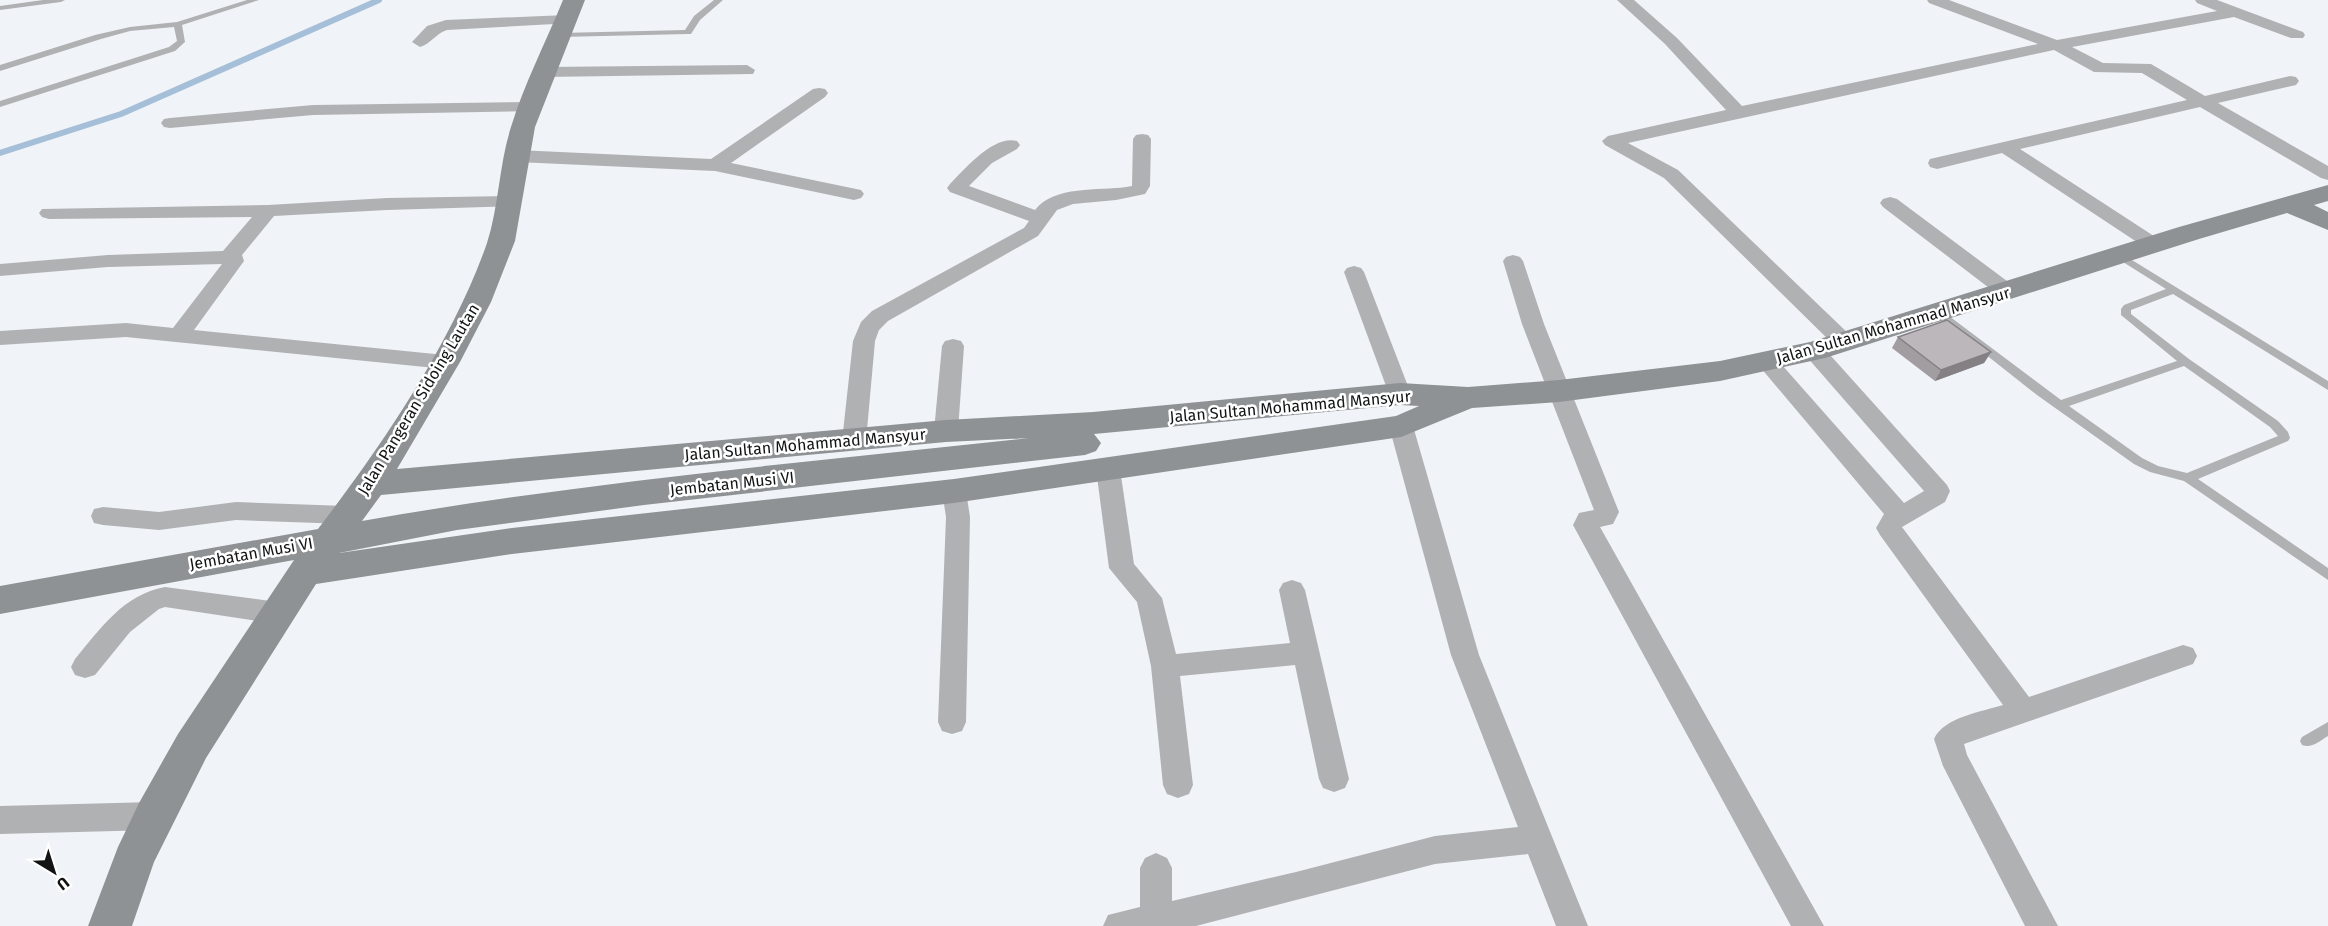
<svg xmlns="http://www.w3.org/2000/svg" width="2328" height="926" font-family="'Fira Sans',sans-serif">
  <rect width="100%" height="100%" fill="#f0f3f8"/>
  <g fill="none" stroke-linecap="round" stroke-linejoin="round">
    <polyline stroke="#a4bfd7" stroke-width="6" points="0,153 121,114 379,0"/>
    <g fill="#b0b1b3" fill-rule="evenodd">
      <polygon points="43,0 65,0 61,2 0,10 0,6"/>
      <polygon points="247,0 259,0 182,25 185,42 175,51 0,107 0,101 169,47 177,41 174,27 130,31 101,39 0,71 0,65 95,35 130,27 177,22"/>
      <polygon points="714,0 723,0 700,20 691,34 688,34 560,37 556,35 560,33 685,30 694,16"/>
      <path d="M2119,252L2328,381V390L2173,294L2131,310V314L2189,359L2278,421L2288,432L2290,438L2288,441L2198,479L2328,568V580L2184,481L2150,472L2134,464L2037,395L1932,312L1937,309L1941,310L2061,400L2177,361L2121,315V309L2124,305L2166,289L2115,257V253ZM2184,366L2270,427L2278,436L2187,473L2158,466L2142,458L2069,406Z"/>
      <path d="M2328,722V736C2320,741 2311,749 2302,745L2300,741L2302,737Z"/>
    </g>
    <g fill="#b0b1b3" fill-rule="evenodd">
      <polygon points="1617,0 1634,0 1677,38 1742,106 2038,44 1929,3 1927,0 1949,0 2057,40 2217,11 2197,3 2195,0 2217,0 2303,32 2305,35 2303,38 2291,38 2234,17 2072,47 2103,63 2151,64 2205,96 2290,76 2296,77 2299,81 2296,85 2218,103 2328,166 2328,180 2321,178 2200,107 2020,149 2160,240 2163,244 2160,248 2146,248 2002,153 1937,169 1930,167 1928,163 1930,159 2187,100 2142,73 2094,72 2054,50 1628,143 1678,170 1852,337 1855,342 1852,347 1844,349 1836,347 1664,178 1605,145 1602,141 1608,136 1726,110 1665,44"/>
      <path d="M567,15L573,17L575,20L573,23L447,30C436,33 431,44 420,47L412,42L427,26L446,20Z"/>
      <polygon points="747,65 755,70 753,74 544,77 538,76 536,72 538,68 544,67"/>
      <polygon points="819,88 825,89 828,93 825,97 731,163 861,190 864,194 861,198 854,200 715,171 517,162 510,160 508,156 510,152 517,150 711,159 813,89"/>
      <polygon points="531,102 537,103 540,107 537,111 313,115 170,128 164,127 161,123 164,119 170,118 313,105"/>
      <path d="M1142,134L1148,135L1151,139L1150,186L1145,194L1116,200L1073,204L1057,210L1038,236L888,321L879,330L875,341L866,441L862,447L854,449L846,447L842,441L853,341L861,322L872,311L1024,228L1029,221L950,192L947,188L950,184C965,169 993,135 1017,141L1020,145L1017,149L992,163L969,186L1035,210C1054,185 1099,191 1126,187L1132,186L1133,139L1136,135Z"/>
      <polygon points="510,196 517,198 520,202 517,206 387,210 274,216 242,255 244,261 194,330 445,355 453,357 456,362 453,367 445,369 126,337 0,345 0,331 126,323 173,328 222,264 108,267 0,276 0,264 108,255 223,251 252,217 49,219 42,217 39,213 42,209 268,205 387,198"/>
      <polygon points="1890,197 1897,199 2015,287 2018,292 2015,297 2008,299 2001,297 1883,207 1880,203 1883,199"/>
      <polygon points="1513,255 1520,257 1523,261 1544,324 1619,512 1613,524 1600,527 1824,926 1791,926 1573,525 1579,513 1594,510 1522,324 1503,261 1506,257"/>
      <polygon points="1354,266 1361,268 1364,272 1411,394 1408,399 1400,402 1392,399 1389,394 1344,272 1347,268"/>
      <polygon points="953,339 961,341 964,346 958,431 954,437 946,439 938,437 934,431 942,346 945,341"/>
      <path d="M1814,344L1822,346L1947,485L1950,491L1945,502L1902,527L2029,697L2183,645L2193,648L2197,656L2193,664L1964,744L1967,755L2058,926H2025L1943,766L1934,739C1944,717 1981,712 2003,705L1880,535L1876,528L1884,514L1755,361L1758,356L1766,354L1774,356L1904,503L1924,491L1806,356L1803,351L1806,346Z"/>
      <polygon points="1401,418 1409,420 1413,426 1479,655 1588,926 1556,926 1528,854 1435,864 1196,926 1103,926 1108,915 1140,907 1140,868 1145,858 1156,853 1167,858 1172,868 1172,901 1296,872 1435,836 1518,827 1451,655 1389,426 1393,420"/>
      <polygon points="1108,460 1117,463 1120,469 1134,564 1162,598 1176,654 1290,643 1279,590 1283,583 1292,580 1301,583 1305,590 1349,779 1345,788 1334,792 1323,788 1319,779 1295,665 1180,676 1193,785 1189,794 1178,798 1167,794 1163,785 1151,666 1137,602 1109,568 1096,469 1099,463"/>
      <polygon points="954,482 963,485 966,491 970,517 966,722 962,731 952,734 942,731 938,722 946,517 942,491 945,485"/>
      <polygon points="236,502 346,506 355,508 358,515 355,522 346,524 236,520 159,530 103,525 94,523 91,516 94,509 103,507 159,512"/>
      <path d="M165,587L278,602L287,605L291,613L287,621L278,624L165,607L159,609L130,632L95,675L85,678L75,675L71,667L75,659C101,628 123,595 165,587Z"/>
      <polygon points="154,802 165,806 169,816 165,826 154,830 0,834 0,806"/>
    </g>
    <path fill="#8f9294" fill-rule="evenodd" d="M563,0H585L535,127L515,241L491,302L460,362L397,469L946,420L1093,412L1400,383L1468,387L1559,380L1720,361L1810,342L2179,227L2328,185V201L2314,205L2328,212V230L2287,213L2199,239L1825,358L1720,381L1559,402L1472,408L1401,437L954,503L512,554L316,584L206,758L154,862L132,926H88L118,847L139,803L178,734L294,560L0,614V586L318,529C381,447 453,341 487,243C499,206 499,164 511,127C524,84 546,42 563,0ZM1400,405L1419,406L1396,416L954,479L512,528L339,553L457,530L644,505L1085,455L1096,451L1101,443L1094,434ZM1029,438C807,462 583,482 362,521L381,495L946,442Z"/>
  </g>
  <polygon fill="#a29da1" points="1898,337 1991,352 1984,363 1935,381 1892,348"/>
  <polygon fill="#848083" points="1991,352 1984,363 1935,381 1941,370"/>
  <polygon fill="#bcb7bb" stroke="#848083" stroke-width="1.5" points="1947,320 1991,352 1941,370 1898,337"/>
  <g text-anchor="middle" stroke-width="5" stroke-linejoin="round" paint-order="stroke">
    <g font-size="16" fill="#121314" stroke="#fff">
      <text transform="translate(1893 325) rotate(-16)" y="6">Jalan Sultan Mohammad Mansyur</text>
      <text transform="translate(418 399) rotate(-59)" y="6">Jalan Pangeran Sidoing Lautan</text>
      <text transform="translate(1290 406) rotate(-5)" y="6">Jalan Sultan Mohammad Mansyur</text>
      <text transform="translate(805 444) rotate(-5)" y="6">Jalan Sultan Mohammad Mansyur</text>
      <text transform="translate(732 483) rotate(-6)" y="6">Jembatan Musi VI</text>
      <text transform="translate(251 553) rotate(-10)" y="6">Jembatan Musi VI</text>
    </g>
  </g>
  <g transform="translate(54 872) rotate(142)" stroke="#ffffff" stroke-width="4.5" paint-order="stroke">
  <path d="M0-4.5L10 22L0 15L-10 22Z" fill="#121314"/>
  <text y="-9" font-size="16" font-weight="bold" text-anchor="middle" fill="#121314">U</text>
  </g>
</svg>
